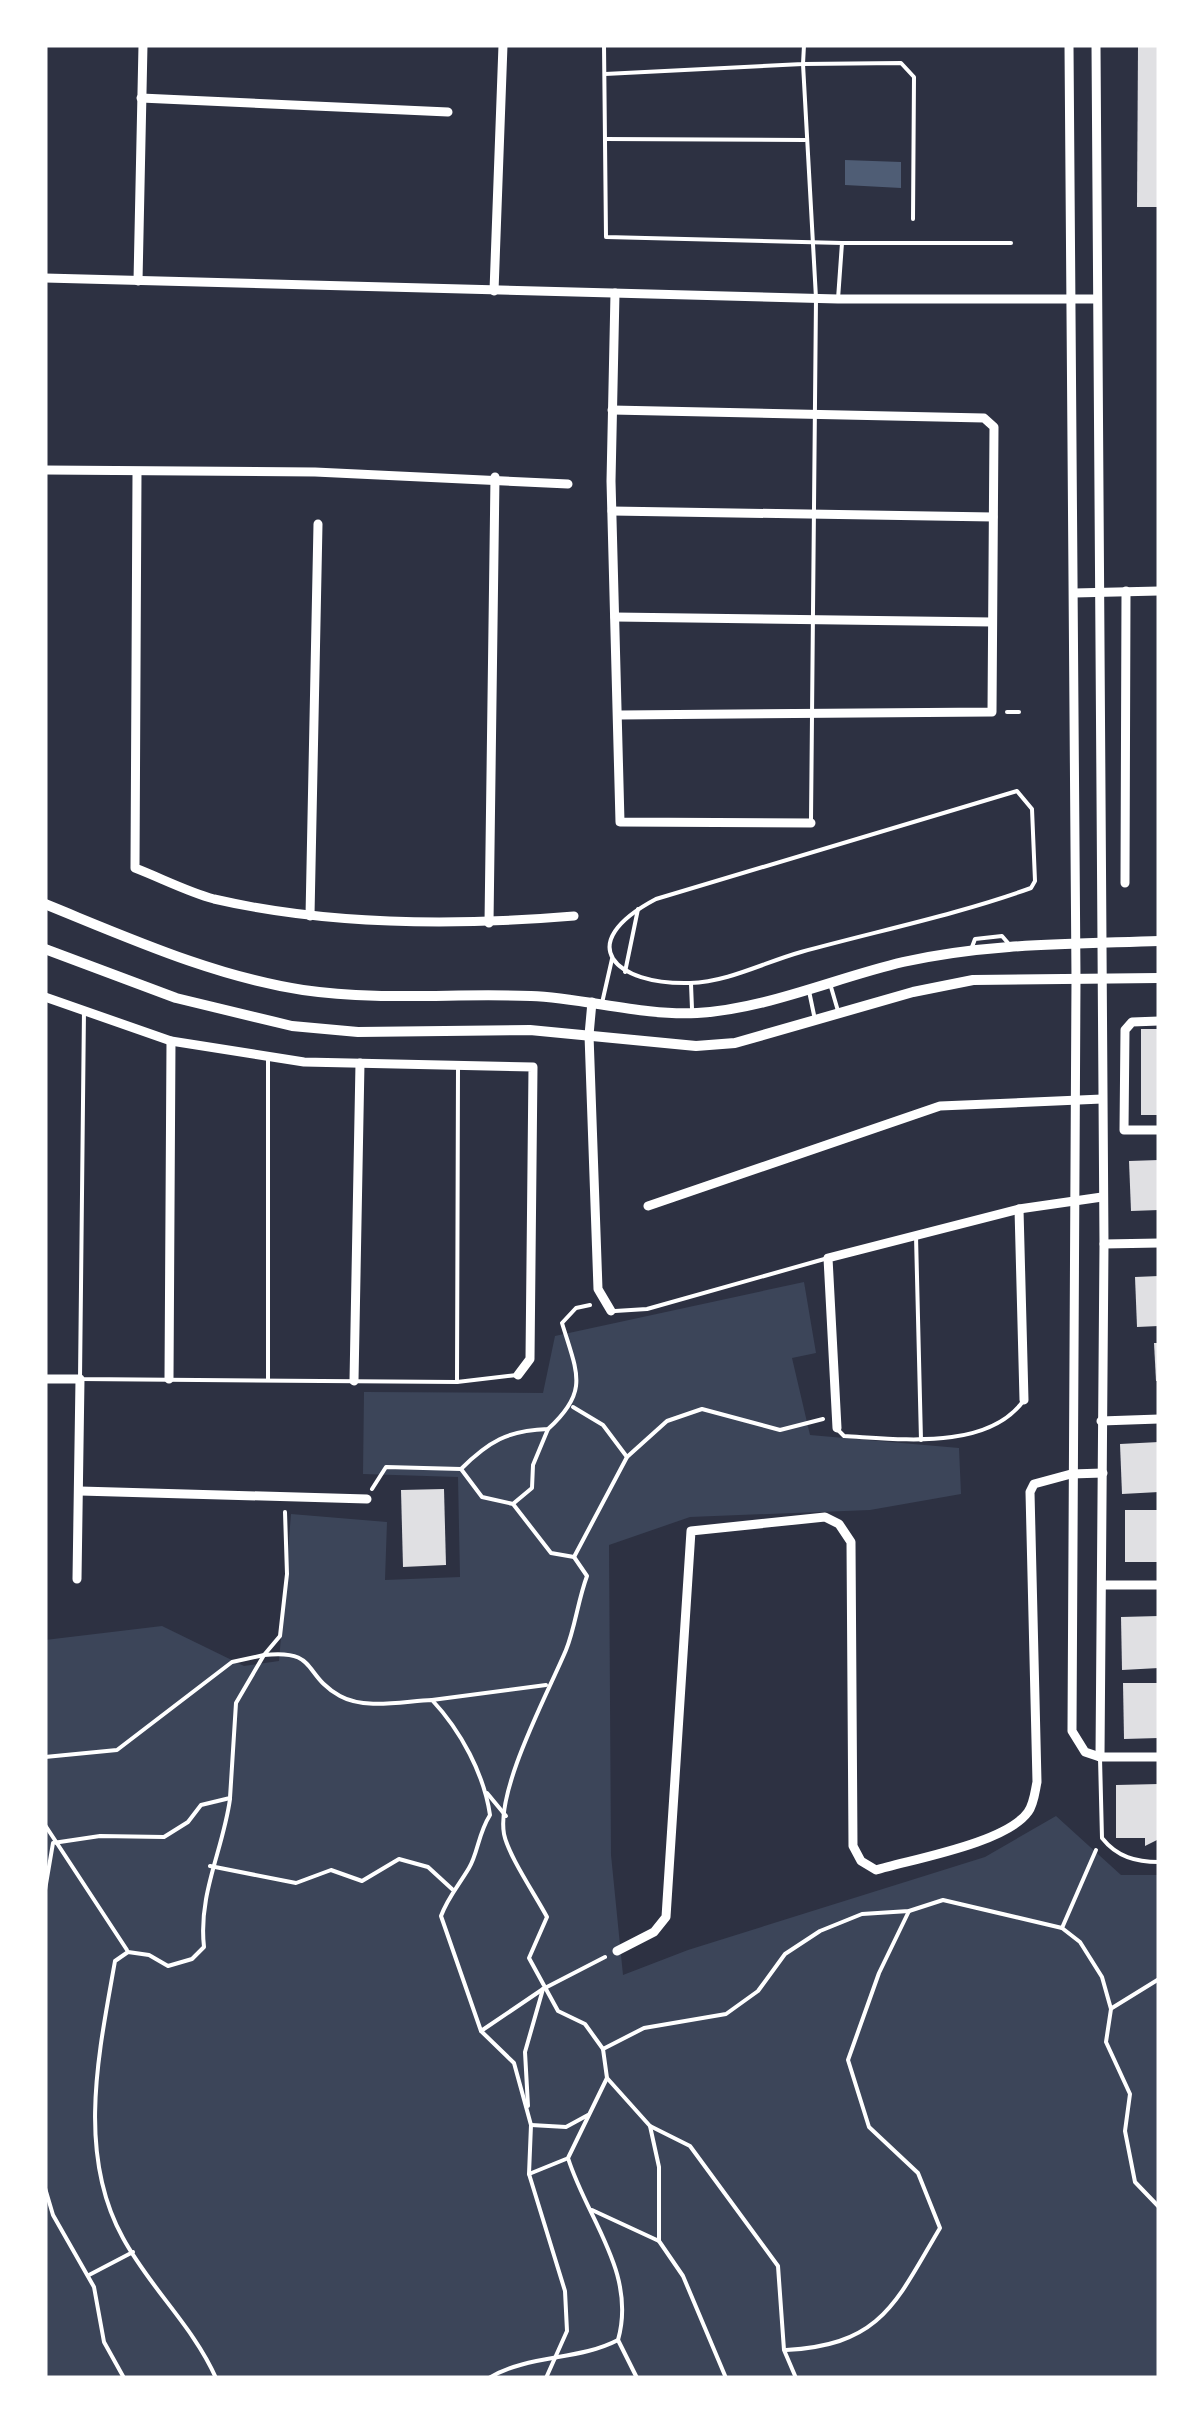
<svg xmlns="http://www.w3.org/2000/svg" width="1204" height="2423" font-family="'IBM Plex Sans',sans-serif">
  <rect width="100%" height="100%" fill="#2d3142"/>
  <polygon fill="#3c4559" points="804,1282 816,1353 792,1358 810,1435 959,1448 961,1494 870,1510 690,1517 609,1545 611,1855 623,1975 688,1950 985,1857 1056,1816 1121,1875 1159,1875 1159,2378 45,2378 45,1640 162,1626 244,1666 279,1661 291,1514 387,1522 385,1580 460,1577 458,1477 363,1474 364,1392 543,1393 555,1336"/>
  <polygon fill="#4f5d75" points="845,160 901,162 901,188 845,185"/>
  <g fill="#e0e0e3">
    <polygon points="1138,45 1159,45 1159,207 1137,207"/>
    <rect x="1141" y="1029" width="18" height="86"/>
    <polygon points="1159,1160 1159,1210 1131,1211 1129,1161"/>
    <polygon points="1159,1276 1159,1326 1137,1327 1135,1277"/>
    <polygon points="1154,1343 1159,1343 1159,1381 1156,1381"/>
    <polygon points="1159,1442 1159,1492 1122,1494 1120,1444"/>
    <polygon points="444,1489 446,1565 403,1567 401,1490"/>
    <rect x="1125" y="1510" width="34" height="52"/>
    <polygon points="1159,1616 1159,1668 1122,1670 1121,1617"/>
    <polygon points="1123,1683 1159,1683 1159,1738 1124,1739"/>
    <polygon points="1159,1784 1159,1839 1145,1846 1145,1838 1116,1838 1116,1785"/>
  </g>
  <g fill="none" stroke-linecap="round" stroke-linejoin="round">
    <g stroke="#fff" stroke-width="4">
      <polyline points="1007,712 1019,712"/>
      <polyline points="573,1407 603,1425 627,1457"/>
      <path d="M461,1469C488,1442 508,1430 548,1429C590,1391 577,1373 562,1323L576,1308L590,1305"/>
      <path d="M372,1489L386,1467L461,1469L482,1497L513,1504L551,1553L574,1557L587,1576C578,1600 575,1628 566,1650C548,1693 496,1789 504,1834C508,1855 536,1896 547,1917L529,1958L558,2011L585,2024L603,2049L607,2078L650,2126L690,2146L778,2266L784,2350L796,2378"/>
      <polyline points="514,1503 532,1488 533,1465 548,1429"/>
      <polyline points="574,1557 627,1457 667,1421 702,1409 780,1430 823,1419"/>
      <polyline points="432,1700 546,1685"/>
      <polyline points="45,1757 117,1750 232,1662 264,1655 280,1636 287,1574 285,1512"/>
      <polyline points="487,1793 506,1816"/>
      <polyline points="45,1825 127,1950"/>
      <polyline points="210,1866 296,1883 331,1870 362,1881 399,1859 428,1867 452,1889"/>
      <path d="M45,1890L53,1843L100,1836L164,1837L188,1822L201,1805L230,1798L236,1703L264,1655C319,1649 302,1675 340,1696C365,1710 404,1701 432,1700C461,1731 484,1774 490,1815C478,1834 478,1853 469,1868C459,1885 448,1897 441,1916L481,2031L514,2063L531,2125L529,2174L565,2291L567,2331L546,2378"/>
      <polyline points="1062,1928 1096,1850"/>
      <polyline points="1112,2008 1159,1979"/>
      <polyline points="481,2031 543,1989 605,1957"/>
      <polyline points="603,2049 644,2028 726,2014 758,1991 785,1954 820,1931 862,1914 909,1911 943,1900 1062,1928 1080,1942 1102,1977 1111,2009 1106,2042 1130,2094 1125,2131 1135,2182 1159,2207"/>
      <polyline points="528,2106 525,2052 543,1989"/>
      <polyline points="531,2125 566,2127 588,2115"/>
      <polyline points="650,2126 659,2167 659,2241 683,2276 726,2378"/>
      <polyline points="529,2174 566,2159"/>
      <polyline points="45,2188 53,2215 94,2287 104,2342 124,2378"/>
      <polyline points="592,2210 659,2241"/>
      <polyline points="89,2275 133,2252"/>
      <polyline points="618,2340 637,2378"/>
      <path d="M786,2350C882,2345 896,2302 940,2228L918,2173L869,2127L848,2060L879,1973L909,1911"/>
      <path d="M216,2378C193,2326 150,2288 123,2238C76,2153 99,2052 115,1961L128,1952L149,1955L168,1966L192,1959L204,1947C198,1894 223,1850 230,1799"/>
      <path d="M489,2378C529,2354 578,2361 618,2340C637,2273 587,2219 568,2158L607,2078"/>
    </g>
    <g stroke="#fff" stroke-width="4">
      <polyline points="604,45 606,237 842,243 838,299"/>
      <polyline points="605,74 803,64 804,45"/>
      <polyline points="605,139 805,140"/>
      <polyline points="842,243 1011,243"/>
      <path d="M1017,791L1032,809L1035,881L1031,888C956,915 877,931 801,952C765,962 728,982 690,983C615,985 571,944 656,899Z"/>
      <polyline points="811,820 816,298 803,64 901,63 914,77 913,219"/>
      <polyline points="972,947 975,939 1002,936 1008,943"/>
      <polyline points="625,972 638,909"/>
      <polyline points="691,984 692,1009"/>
      <polyline points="831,987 838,1011"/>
      <polyline points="809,991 814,1015"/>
      <polyline points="602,1003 612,959"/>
      <polyline points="84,1010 80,1379 457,1382 517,1375"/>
      <polyline points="268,1060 268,1380"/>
      <polyline points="916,1236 921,1440"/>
      <polyline points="615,1311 647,1309 828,1258"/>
      <polyline points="457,1382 458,1067"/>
      <path d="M839,1431L844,1436C900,1439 988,1451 1024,1400"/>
      <path d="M1100,1758L1102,1838C1117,1857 1136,1862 1159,1862"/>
    </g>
    <g stroke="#fff" stroke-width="9">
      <polyline points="1069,45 1076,979 1072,1731 1085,1752 1100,1757 1159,1757"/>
      <polyline points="1096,45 1104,1244 1100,1757"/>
      <polyline points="141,98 448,112"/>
      <polyline points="45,278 838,299 1097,299"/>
      <polyline points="138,281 143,45"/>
      <polyline points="494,291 503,45"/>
      <polyline points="615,293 611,481 620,822 811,823"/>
      <polyline points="612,410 984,418 994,427 992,712 620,715"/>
      <polyline points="45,470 315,472 568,484"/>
      <path d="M137,473L135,868C161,878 188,892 214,899C331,926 455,926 574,916"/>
      <polyline points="612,511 993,517"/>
      <polyline points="1074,593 1159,591"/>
      <polyline points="615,617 992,622"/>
      <polyline points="1125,883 1126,591"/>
      <polyline points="310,916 318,524"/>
      <polyline points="489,923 495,477"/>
      <polyline points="45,997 171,1041 304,1062 533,1067 530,1359 518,1375"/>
      <polyline points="592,1002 589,1035 598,1289 611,1311"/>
      <polyline points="1159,1021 1132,1022 1125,1030 1124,1130 1159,1130"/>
      <polyline points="648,1206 940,1106 1102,1099"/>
      <polyline points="1019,1209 1024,1400"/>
      <polyline points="1104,1244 1159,1243"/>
      <polyline points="45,1379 80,1379 77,1579"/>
      <polyline points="169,1379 171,1041"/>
      <polyline points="354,1381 360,1063"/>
      <polyline points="1101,1421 1159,1419"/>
      <polyline points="837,1428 828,1258 1019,1209 1102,1197"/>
      <polyline points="80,1491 367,1499"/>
      <polyline points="1102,1585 1159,1585"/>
      <path d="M617,1951L654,1932L666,1917L691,1531L825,1517L839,1524L851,1542L853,1846L861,1861L876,1870C913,1859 1006,1843 1028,1812C1034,1804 1035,1791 1037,1782L1030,1492L1034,1484L1071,1474L1103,1473"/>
    </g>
    <g stroke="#fff" stroke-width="10">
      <path d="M45,904C129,938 213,976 303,990C379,1001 455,993 531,996C585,998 642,1016 697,1013C766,1009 835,978 903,962C987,943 1073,944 1159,941"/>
      <polyline points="45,949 176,998 292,1026 358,1032 530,1030 696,1046 735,1043 913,992 973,980 1159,978"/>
    </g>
  </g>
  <rect width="1204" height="2423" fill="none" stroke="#ffffff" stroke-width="95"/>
</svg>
